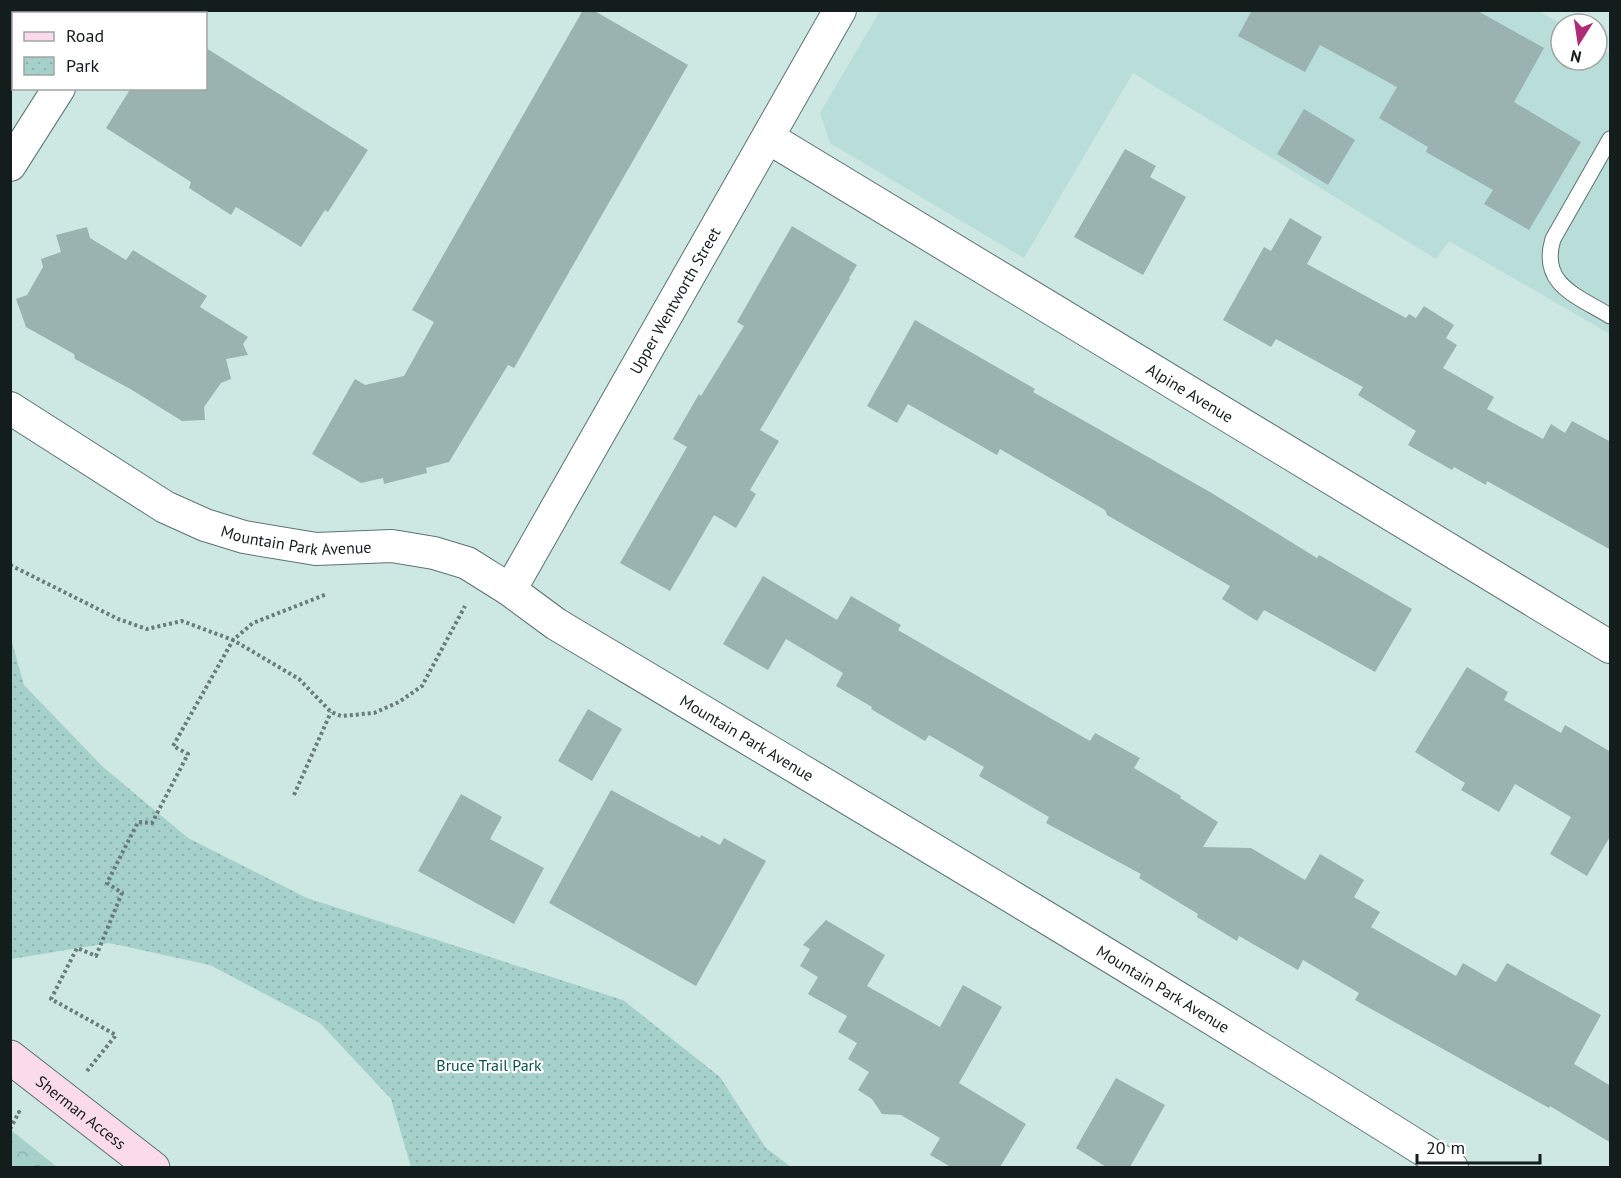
<svg xmlns="http://www.w3.org/2000/svg" width="1621" height="1178" font-family="'PT Sans',sans-serif">
  <defs>
    <pattern id="forest-crowns" width="20" height="18" patternUnits="userSpaceOnUse" patternTransform="scale(1.5)"><rect width="20" height="18" fill="#a6d1cb"/><path d="M2 6a3 3 0 1 1 6 0M12 15a3 3 0 1 1 6 0" fill="none" stroke="#8eb3ae"/></pattern>
    <pattern id="park-dots" width="8" height="8" patternUnits="userSpaceOnUse" patternTransform="scale(1.5)"><rect width="8" height="8" fill="#a6d1cb"/><path d="M2 2h.1M6 6h.1" fill="none" stroke="#8eb3ae" stroke-width="1.8" stroke-linecap="round"/></pattern>
  </defs>
  <rect width="100%" height="100%" fill="#cde7e3"/>
  <polygon fill="#b9ddd8" points="880,11 1539,11 1561,24 1561,60 1597,60 1597,46 1610,54 1610,334 1449,241 1436,259 1133,73 1024,258 830,143 820,113"/>
  <polygon fill="url(#forest-crowns)" points="10,1130 11,1130 57,1167 11,1167"/>
  <polygon fill="url(#park-dots)" points="10,635 24,685 103,767 188,838 307,898 623,1000 720,1077 766,1148 791,1167 411,1167 391,1099 320,1023 210,965 109,943 11,959"/>
  <g fill="#9ab3b0">
    <polygon points="583,10 593,10 688,65 514,368 508,365 449,462 426,468 427,473 384,484 383,478 361,483 312,454 355,379 365,385 404,376 434,322 412,310"/>
    <polygon points="1252,10 1476,10 1544,48 1514,102 1581,142 1529,230 1484,204 1493,190 1426,152 1428,147 1379,118 1397,87 1320,45 1305,72 1238,36"/>
    <polygon points="206,48 368,150 328,212 325,210 301,247 236,207 231,215 189,188 191,182 106,128 131,88 206,88"/>
    <polygon points="1304,109 1355,140 1328,185 1277,154"/>
    <polygon points="1125,149 1156,166 1150,177 1186,197 1143,275 1074,237"/>
    <polygon points="1290,218 1322,237 1307,264 1406,318 1409,314 1416,318 1424,306 1454,325 1446,338 1457,345 1443,368 1494,397 1487,409 1543,439 1551,424 1565,433 1572,421 1611,442 1611,550 1487,481 1486,485 1454,467 1452,470 1408,445 1416,431 1358,395 1363,387 1276,339 1271,347 1223,320 1264,247 1271,251"/>
    <polygon points="792,226 857,265 849,278 850,279 760,430 779,441 750,490 756,494 736,528 714,515 670,591 620,563 687,447 673,439 699,394 701,396 744,326 737,322"/>
    <polygon points="87,227 90,238 126,260 133,250 207,296 200,307 248,337 243,344 248,355 226,359 231,379 221,383 204,407 205,420 182,421 132,390 75,359 74,354 26,327 16,299 27,295 43,267 41,259 61,252 56,235"/>
    <polygon points="915,320 1035,389 1033,392 1210,492 1317,558 1319,555 1412,609 1375,672 1264,610 1257,621 1222,599 1230,586 1107,515 1105,510 1000,449 997,455 908,404 897,423 867,406"/>
    <polygon points="763,576 837,620 851,596 901,625 898,630 1090,741 1095,733 1140,758 1134,768 1181,796 1180,798 1218,822 1203,847 1251,848 1305,880 1320,854 1364,880 1354,897 1380,912 1371,927 1456,976 1463,963 1496,982 1507,963 1601,1015 1574,1064 1611,1086 1611,1143 1550,1106 1549,1108 1355,1000 1359,993 1303,960 1298,970 1239,936 1237,941 1197,917 1198,914 1139,878 1141,874 1046,823 1049,817 979,776 984,767 929,735 925,741 871,709 872,707 836,686 843,673 786,639 768,670 723,644"/>
    <polygon points="1467,667 1508,692 1504,700 1561,733 1565,725 1611,752 1611,835 1587,876 1550,854 1571,817 1515,784 1499,812 1461,790 1465,783 1415,752"/>
    <polygon points="588,709 622,729 592,781 558,761"/>
    <polygon points="611,790 700,838 701,835 720,845 724,838 766,861 696,986 549,903"/>
    <polygon points="461,794 502,817 490,839 544,868 514,924 418,871"/>
    <polygon points="826,920 885,955 867,986 940,1027 963,985 1002,1007 959,1083 1026,1124 1000,1167 951,1167 930,1155 940,1138 901,1115 882,1114 872,1099 858,1090 869,1072 848,1059 857,1043 838,1032 847,1016 808,994 818,977 800,966 810,949 803,945"/>
    <polygon points="1116,1078 1165,1105 1130,1167 1106,1167 1076,1148"/>
  </g>
  <g fill="none" stroke-linecap="round" stroke-linejoin="round">
    <g stroke="#5d7471" stroke-width="17">
      <path id="lane" d="M1610,139L1553,239C1539,285 1578,296 1610,316"/>
    </g>
    <g stroke="#5d7471" stroke-width="34">
      <g id="street">
        <polyline points="106,14 108,10"/>
        <path id="s1" d="M769,138L1610,647"/>
        <polyline points="10,165 59,88"/>
        <path id="s2" d="M10,408L165,507L205,525L244,537L316,549L392,546L434,553L467,563L510,590L556,624C856,803 1156,981 1452,1168"/>
        <path id="s3" d="M510,590L840,10"/>
      </g>
    </g>
    <g stroke="#5d7471" stroke-width="35">
      <g id="secondary">
        <path id="s4" d="M10,1057L153,1168"/>
      </g>
    </g>
    <g stroke="#6a7c7a" stroke-width="4" stroke-dasharray="3 3" stroke-linecap="butt">
      <polyline points="10,565 118,619 147,629 182,621 233,640 299,679 331,712 341,716 374,713 399,702 422,686 465,606"/>
      <polyline points="294,795 331,712"/>
      <polyline points="87,1071 116,1035 51,999 77,948 96,956 122,893 107,883 138,822 152,823 188,754 173,746 233,640 253,623 327,594"/>
      <polyline points="10,1129 19,1112 20,1113"/>
    </g>
    <use href="#lane" stroke="#fff" stroke-width="15"/>
    <use href="#street" stroke="#fff" stroke-width="32"/>
    <use href="#secondary" stroke="#fbdbeb" stroke-width="33"/>
  </g>
  <g text-anchor="middle" stroke-width="4.5" stroke-linejoin="round" paint-order="stroke">
    <g font-size="16" fill="#131d1c" stroke="#fff">
      <text dy="6" stroke="none"><textPath href="#s3" startOffset="333">Upper Wentworth Street</textPath></text>
      <text dy="6" stroke="none"><textPath href="#s1" startOffset="492">Alpine Avenue</textPath></text>
      <text dy="6" stroke="none"><textPath href="#s2" startOffset="321">Mountain Park Avenue</textPath></text>
      <text dy="6" stroke="none"><textPath href="#s2" startOffset="825">Mountain Park Avenue</textPath></text>
      <text dy="6" stroke="none"><textPath href="#s2" startOffset="1311">Mountain Park Avenue</textPath></text>
      <text dy="6" stroke="none"><textPath href="#s4" startOffset="90">Sherman Access</textPath></text>
    </g>
    <g font-size="16" fill="#08514b" stroke="#fff">
      <text x="489" y="1071">Bruce Trail Park</text>
    </g>
  </g>
  <rect width="1621" height="1178" fill="none" stroke="#131d1c" stroke-width="24"/>
  <rect x="12" y="12" width="195" height="78" fill="#ffffff" stroke="#a1a5a4" stroke-width="1.5"/>
  <rect x="24" y="32" width="30" height="9" fill="#fbdbeb" stroke="#a1a5a4" stroke-width="1.5"/>
  <text x="66" y="42" font-size="18" fill="#131d1c">Road</text>
  <rect x="24" y="57" width="30" height="18" fill="url(#park-dots)" stroke="#a1a5a4" stroke-width="1.5"/>
  <text x="66" y="72" font-size="18" fill="#131d1c">Park</text>
  <g transform="translate(1579 42) rotate(192)"><circle r="28" fill="#ffffff" stroke="#a1a5a4" stroke-width="1.5"/>
  <path d="M0-4.5L10 22L0 15L-10 22Z" fill="#ae2b76"/>
  <text y="-9" font-size="16" font-weight="bold" text-anchor="middle" fill="#131d1c">N</text>
  </g>
  <path d="M1417 1154v9h123v-9" fill="none" stroke="#131d1c" stroke-width="3"/>
  <text x="1426" y="1154" font-size="18" fill="#131d1c" stroke="#ffffff" stroke-width="4.5" paint-order="stroke">20 m</text>
</svg>
